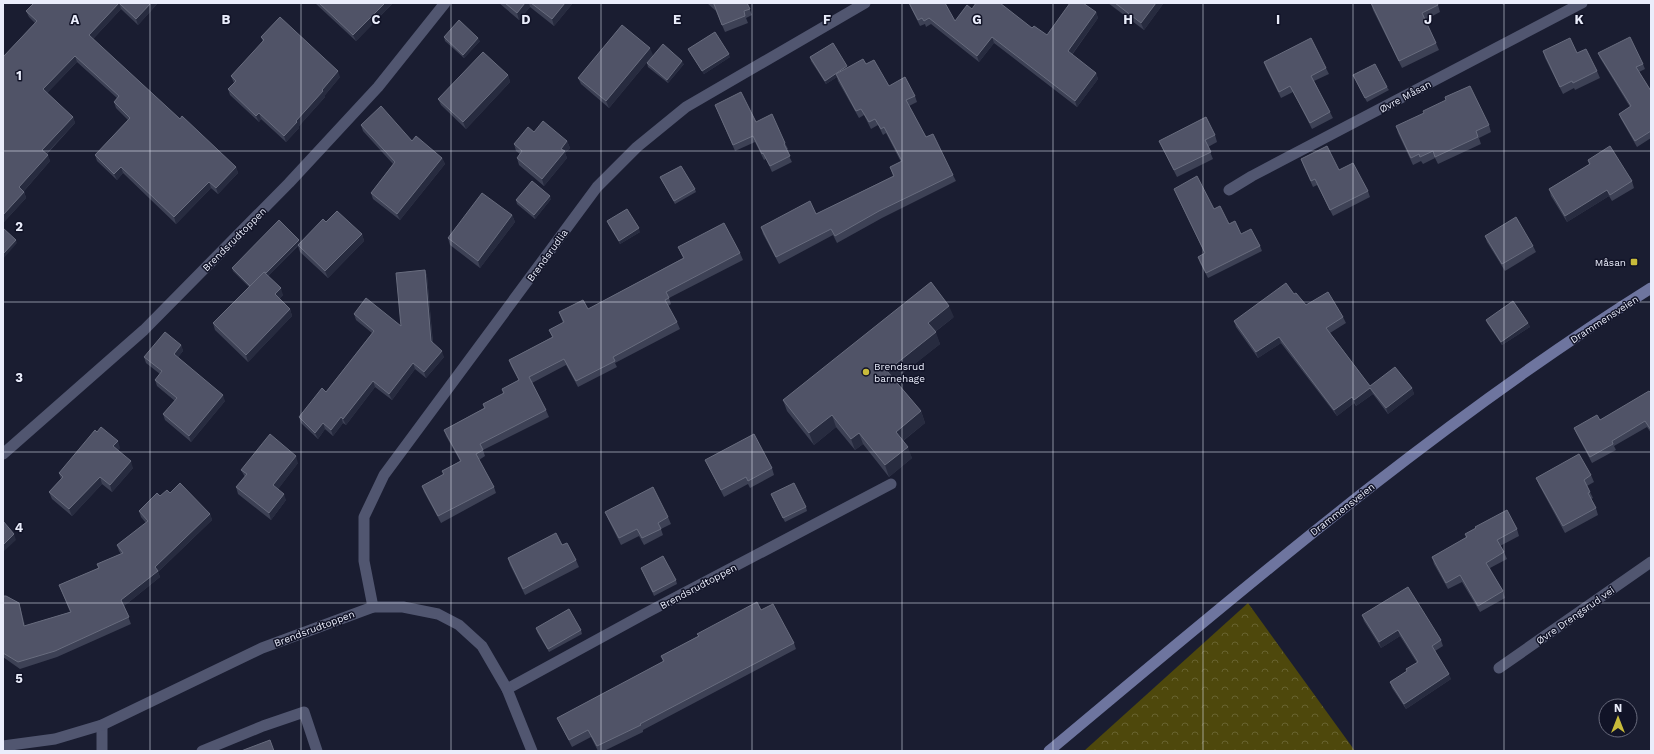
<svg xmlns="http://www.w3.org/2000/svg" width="1654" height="754" font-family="'Work Sans',sans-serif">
  <defs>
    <pattern id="forest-crowns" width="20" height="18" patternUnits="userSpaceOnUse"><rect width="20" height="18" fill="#4e480c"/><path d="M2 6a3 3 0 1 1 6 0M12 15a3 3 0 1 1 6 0" fill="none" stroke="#686330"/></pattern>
  </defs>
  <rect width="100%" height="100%" fill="#1a1d31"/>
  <polygon fill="url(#forest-crowns)" points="1248,603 1355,751 1084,751"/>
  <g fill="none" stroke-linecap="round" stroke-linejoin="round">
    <g stroke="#515670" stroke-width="11">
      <polyline points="1229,190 1252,176 1582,3"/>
      <polyline points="3,454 144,330 289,183 378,87 445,3"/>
      <polyline points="373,607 364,561 364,517 384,475 597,187 637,147 686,107 865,3"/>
      <polyline points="1499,668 1651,562"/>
      <polyline points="507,689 646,613 891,484"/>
      <polyline points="102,725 102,751"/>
      <polyline points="3,746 55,739 102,725 262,648 373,607 403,607 438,614 459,625 482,646 507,689 532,751"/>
      <polyline points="202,751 263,726 304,712 317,751"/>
    </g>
    <path stroke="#6e759f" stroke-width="11" d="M1049,751C1243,589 1436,423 1651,288"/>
  </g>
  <g fill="#3d4155">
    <polygon points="34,3 158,3 138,25 121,9 93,39 180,119 236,167 238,173 218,194 211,188 176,224 123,173 117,180 97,161 95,155 128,120 116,108 114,102 117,98 77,62 47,93 73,117 75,123 47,154 50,161 24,191 26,198 3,223 3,57 35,23 29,17 26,11"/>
    <polygon points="315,3 393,3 356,41"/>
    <polygon points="499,3 573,3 554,26 530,7 519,20"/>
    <polygon points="707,3 747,3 752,15 746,18 748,23 725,32 716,11"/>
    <polygon points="909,3 955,21 972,9 1032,28 1047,35 1096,12 1098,18 1072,55 1096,73 1098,79 1077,107 994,43 979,62 931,24 926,27 925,24 920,26 911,8"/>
    <polygon points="1108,3 1163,3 1163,4 1144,30"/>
    <polygon points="1371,3 1438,5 1440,12 1425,20 1436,43 1439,50 1402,68 1373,10"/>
    <polygon points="1502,3 1507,3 1503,5"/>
    <polygon points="261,37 340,77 325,95 325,97 299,126 299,128 286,142 261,119 259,122 230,95 228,89 234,83 231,76 263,42"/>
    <polygon points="444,37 480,41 464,58 445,41"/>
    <polygon points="688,49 730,57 704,74 690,53"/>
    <polygon points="1543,51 1577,53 1597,71 1600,78 1575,90 1574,88 1563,94 1545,58"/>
    <polygon points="1598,53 1643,64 1645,69 1639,72 1651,91 1651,138 1637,147 1621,119 1619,114 1630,107 1600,58"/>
    <polygon points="653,55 609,108 581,84 578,78"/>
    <polygon points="810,57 848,68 866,64 889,86 915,96 917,102 909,106 926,137 953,175 956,181 882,218 837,243 833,235 779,264 763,234 761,227 816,214 893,176 890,167 901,162 886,133 883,135 878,125 871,129 864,115 859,118 838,81 837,77 826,84 811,61"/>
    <polygon points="1264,62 1326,68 1329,74 1314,81 1330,112 1333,118 1312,129 1293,92 1281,98 1266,68"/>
    <polygon points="647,63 684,64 668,83 648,67"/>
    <polygon points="508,75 510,82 466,129 441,105 438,99"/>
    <polygon points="1353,75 1387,87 1389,90 1367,102"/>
    <polygon points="715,105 756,122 785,143 788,149 786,150 792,162 772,172 766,159 764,160 755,142 735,151"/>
    <polygon points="361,125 412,141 442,158 445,164 400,220 373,199 371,193 393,164 363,131"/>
    <polygon points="1489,125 1491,132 1479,138 1481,144 1438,164 1435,158 1423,164 1421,161 1413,165 1398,133 1396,126"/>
    <polygon points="534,132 567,141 570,148 565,153 567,158 544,186 519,165 517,158 520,154 516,151 514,144"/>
    <polygon points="1215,135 1217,142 1208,147 1213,159 1177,177 1159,141"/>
    <polygon points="1301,159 1339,170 1368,191 1370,197 1333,216 1317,185 1313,187 1303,165"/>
    <polygon points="1588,160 1632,181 1634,188 1612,201 1609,196 1567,222 1551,196 1549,189 1589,164"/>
    <polygon points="660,177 695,189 696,192 675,204 662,181"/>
    <polygon points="1174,189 1214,209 1229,224 1241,234 1260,246 1262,251 1208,278 1200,263 1198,257 1205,254 1176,194"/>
    <polygon points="551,199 535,219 517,204 516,200"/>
    <polygon points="512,215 515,222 480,268 450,245 448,238"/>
    <polygon points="607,221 640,232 620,244 608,224"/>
    <polygon points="326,222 362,234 364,241 328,278 300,252 298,246 268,276 283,295 279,299 290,309 292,316 248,362 215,330 213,323 249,287 233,271 232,268 300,243"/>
    <polygon points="1485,236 1533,246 1536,252 1505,271 1487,242"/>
    <polygon points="678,247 740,253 743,260 669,298 671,304 668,306 677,322 680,329 615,363 617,367 578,387 566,365 532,383 546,410 549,417 483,450 485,456 479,460 494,487 496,493 441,523 424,492 422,486 443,475 442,471 460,461 446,436 444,430 484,408 483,404 503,394 502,389 519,380 511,366 509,360 552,337 549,330 563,323 559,312 588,309 683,258"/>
    <polygon points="425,270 427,276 433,343 444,357 426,378 415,369 392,400 375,387 346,425 343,423 333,436 325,429 318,439 301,423 299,417 326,392 372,333 356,320 354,314 401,326"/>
    <polygon points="1294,294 1306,305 1343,317 1346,323 1330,333 1370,386 1412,388 1414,394 1388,414 1373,394 1356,406 1354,403 1337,416 1281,343 1258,358 1236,327 1234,321"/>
    <polygon points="954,317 935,332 940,344 894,380 921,411 925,423 903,441 912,458 889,477 863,444 855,450 836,427 814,445 787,411 783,400"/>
    <polygon points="1486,320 1528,323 1530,327 1502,345 1487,323"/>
    <polygon points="181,345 183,351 178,357 225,401 191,442 165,420 163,414 175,401 157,386 155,380 160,374 146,363 144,357"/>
    <polygon points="1651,393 1651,433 1647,427 1614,446 1616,450 1592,463 1576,433 1574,428 1600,420"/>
    <polygon points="120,448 118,450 133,468 112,492 102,484 72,516 52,499 49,492 61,479 59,473"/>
    <polygon points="705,460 772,468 774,475 750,488 748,484 724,497 708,466"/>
    <polygon points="298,463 278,489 286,500 271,520 238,494 236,487 245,477 241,470"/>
    <polygon points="1591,475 1594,482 1587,486 1593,498 1591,499 1596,508 1598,515 1565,533 1539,485 1536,478"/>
    <polygon points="170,493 210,514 212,520 158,572 160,577 124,606 131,624 57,657 20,669 3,657 3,596 19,603 25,626 70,612 59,585 99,568 97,564 121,554 119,551 117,545 146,523 141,517 139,511 160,496"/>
    <polygon points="771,494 806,507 807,511 785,522"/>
    <polygon points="605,512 668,517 671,524 661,529 663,535 644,545 639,536 621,545 608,519"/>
    <polygon points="1517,529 1519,536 1500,546 1504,552 1507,559 1490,568 1503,591 1505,598 1480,612 1462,582 1448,589 1434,564 1432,557 1466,538 1465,534"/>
    <polygon points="562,545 576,560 579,567 525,595 510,565 508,558"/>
    <polygon points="641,568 676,580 677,584 654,596"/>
    <polygon points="761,610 794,643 796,649 643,730 643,732 604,751 598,751 591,737 572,747 560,724 557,718 663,662 661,656 698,636 697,634"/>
    <polygon points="1362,615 1441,640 1443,646 1435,651 1451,679 1406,709 1392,688 1390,682 1407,672 1406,669 1417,663 1400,636 1381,648 1364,621"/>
    <polygon points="536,628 581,630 582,634 549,652 537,632"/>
  </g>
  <g fill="#272b3f">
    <polygon points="119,3 121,9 91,41 89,35"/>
    <polygon points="151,3 158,3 138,25 136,19"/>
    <polygon points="385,3 393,3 356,41 353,35"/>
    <polygon points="525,3 529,3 530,7 519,20 517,13"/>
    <polygon points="565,3 573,3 554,26 552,19"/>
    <polygon points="1156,3 1163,3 1163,4 1144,30 1141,23"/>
    <polygon points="1096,12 1098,18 1070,57 1068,51"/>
    <polygon points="992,37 994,43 979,62 977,56"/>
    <polygon points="478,38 480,41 464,58 463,55"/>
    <polygon points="650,48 653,55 609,108 606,101"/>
    <polygon points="729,54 730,57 704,74 702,71"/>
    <polygon points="75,56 77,62 45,95 43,89"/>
    <polygon points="682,61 684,64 668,83 667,80"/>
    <polygon points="847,66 849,70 836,74 837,77 826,84 825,81"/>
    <polygon points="338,71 340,77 325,95 325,97 299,126 299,128 286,142 284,136 296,121 322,90"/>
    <polygon points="1096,73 1098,79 1077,107 1075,101"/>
    <polygon points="508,75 510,82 466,129 463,122"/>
    <polygon points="259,113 261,119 259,122 256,116"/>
    <polygon points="73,117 75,123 44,156 42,150"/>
    <polygon points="567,141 570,148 565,153 567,158 544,186 542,179 561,149"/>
    <polygon points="48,155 50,161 22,193 19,187"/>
    <polygon points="442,158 445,164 400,220 397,214"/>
    <polygon points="121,167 123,173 117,180 114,174"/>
    <polygon points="236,167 238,173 218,194 216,188"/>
    <polygon points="209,182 211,188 176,224 174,217"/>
    <polygon points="1607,190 1609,196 1567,222 1565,216"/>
    <polygon points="24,192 26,198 3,223 3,215"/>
    <polygon points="550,196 551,199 535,219 534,215"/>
    <polygon points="512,215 515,222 480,268 478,261"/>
    <polygon points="639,228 640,232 620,244 619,241"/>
    <polygon points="362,234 364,241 328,278 325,271"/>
    <polygon points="16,240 17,243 3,259 3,254"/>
    <polygon points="299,240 300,243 253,291 252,288"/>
    <polygon points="425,270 427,276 433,347 431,341"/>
    <polygon points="281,288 283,295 277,301 275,294"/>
    <polygon points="949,306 954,317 932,334 928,323"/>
    <polygon points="290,309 292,316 248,362 246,355"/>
    <polygon points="1528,323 1530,327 1502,345 1501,342"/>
    <polygon points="936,332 940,344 891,383 887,371"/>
    <polygon points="1279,337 1281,343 1258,358 1256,352"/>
    <polygon points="181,345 183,351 176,360 174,354"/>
    <polygon points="442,351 444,357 426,378 424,372"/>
    <polygon points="413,363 415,369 392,400 389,394"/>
    <polygon points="373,381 375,387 346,425 343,419"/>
    <polygon points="1370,388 1373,394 1356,406 1354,400"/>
    <polygon points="1412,388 1414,394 1388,414 1386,408"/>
    <polygon points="223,395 225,401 191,442 189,436"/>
    <polygon points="1352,397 1354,403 1337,416 1334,410"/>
    <polygon points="921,411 925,423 900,443 896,432"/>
    <polygon points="832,415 836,427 814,445 809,433"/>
    <polygon points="341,417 343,423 333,436 331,430"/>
    <polygon points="323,423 325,429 318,439 315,433"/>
    <polygon points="859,433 863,444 855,450 851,439"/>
    <polygon points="118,441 120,448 116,453 113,446"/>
    <polygon points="908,447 912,458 889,477 885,465"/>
    <polygon points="296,456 298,463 276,492 273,485"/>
    <polygon points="131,461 133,468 112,492 110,485"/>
    <polygon points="100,477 102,484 72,516 69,509"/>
    <polygon points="284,494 286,500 271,520 269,513"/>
    <polygon points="210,514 212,520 158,572 160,577 124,606 121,600"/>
    <polygon points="14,534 16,540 3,552 3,545"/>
    <polygon points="19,603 21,610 27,632 24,626"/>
    <polygon points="1398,630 1400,636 1381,648 1379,642"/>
    <polygon points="1449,674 1451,679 1406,709 1404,704"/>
  </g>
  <g fill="#505367" stroke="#686c7e">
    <polygon points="34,3 119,3 89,35 180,119 182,116 236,167 216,188 209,182 174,217 121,167 114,174 95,155 130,118 114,102 119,96 75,56 43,89 73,117 42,150 48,155 19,187 24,192 3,215 3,57 37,21 26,11"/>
    <polygon points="119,3 151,3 136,19"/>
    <polygon points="319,3 385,3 353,35"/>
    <polygon points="505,3 525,3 517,13"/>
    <polygon points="531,3 565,3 552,19"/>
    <polygon points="712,3 747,3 750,9 744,11 745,16 722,25 714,4"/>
    <polygon points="909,3 945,3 955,21 967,5 972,9 976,3 1000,3 1032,28 1034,26 1047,35 1070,3 1083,3 1096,12 1068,51 1096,73 1075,101 992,37 977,56 929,18 924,21 922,18 918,20"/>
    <polygon points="1115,3 1156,3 1141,23"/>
    <polygon points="1371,3 1437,3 1438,5 1422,13 1436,43 1399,61"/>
    <polygon points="280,17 338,71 322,90 323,91 296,121 297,122 284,136 259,113 256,116 228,89 236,81 231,76 264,40 261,37"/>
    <polygon points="459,20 478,38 463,55 444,37"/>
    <polygon points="622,25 650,48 606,101 578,78"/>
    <polygon points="715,32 729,54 702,71 688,49"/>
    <polygon points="1630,37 1643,64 1636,67 1651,91 1651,131 1635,141 1619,114 1631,106 1598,53"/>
    <polygon points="1311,38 1326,68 1311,76 1330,112 1310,123 1290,86 1279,92 1264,62"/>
    <polygon points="1570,38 1577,53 1586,49 1597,71 1573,83 1572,81 1560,87 1543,51"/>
    <polygon points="833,43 847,66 825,81 810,57"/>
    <polygon points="663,44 682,61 667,80 647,63"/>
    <polygon points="483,52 508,75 463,122 438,99"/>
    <polygon points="863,59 866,64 874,60 889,86 905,77 915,96 906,100 926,137 933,134 953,175 879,211 835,236 831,229 776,257 761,227 810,201 816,214 894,176 890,167 902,161 884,127 881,129 875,119 869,122 861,109 856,111 836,74"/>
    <polygon points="1375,64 1387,87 1365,98 1353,75"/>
    <polygon points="1470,86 1489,125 1476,131 1478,137 1435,157 1433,151 1420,157 1419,154 1411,158 1396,126 1424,113 1423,111 1446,100 1445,97"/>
    <polygon points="741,92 756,122 772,114 785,143 784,144 790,156 770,166 763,153 762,154 753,136 733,145 715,105"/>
    <polygon points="381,106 412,141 416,136 442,158 397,214 371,193 395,162 361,125"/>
    <polygon points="1206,117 1215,135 1205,140 1211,152 1174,170 1159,141"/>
    <polygon points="543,121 567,141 561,149 565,151 542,179 517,158 522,151 514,144 528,127 534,132"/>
    <polygon points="1327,146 1339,170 1353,163 1368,191 1330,210 1315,179 1311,181 1301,159"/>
    <polygon points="1610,146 1632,181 1610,195 1607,190 1565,216 1549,189 1590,164 1588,160"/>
    <polygon points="681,166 695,189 674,201 660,177"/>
    <polygon points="1197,176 1214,209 1220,206 1229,224 1235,221 1241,234 1251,229 1260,246 1206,273 1198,257 1205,253 1174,189"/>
    <polygon points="532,181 550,196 534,215 516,200"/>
    <polygon points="482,193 512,215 478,261 448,238"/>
    <polygon points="627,209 639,228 619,241 607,221"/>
    <polygon points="337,211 362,234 325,271 298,245 323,219 326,222"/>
    <polygon points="1516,217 1533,246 1502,264 1485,236"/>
    <polygon points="279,220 299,240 266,273 264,272 250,286 232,268"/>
    <polygon points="724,223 740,253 666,292 669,298 665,300 677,322 613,357 615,361 576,381 564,359 529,377 546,410 480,444 483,450 476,454 494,487 438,516 422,486 444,474 442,471 461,461 444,430 485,408 483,404 504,393 502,389 519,380 509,360 553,337 549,330 564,322 559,312 583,300 588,309 684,258 678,247"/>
    <polygon points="3,228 16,240 3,254"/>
    <polygon points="425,270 431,341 442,351 424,372 413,363 389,394 373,381 343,419 341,417 331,430 323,423 315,433 299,417 322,388 326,392 374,331 354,314 366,298 401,326 396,273"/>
    <polygon points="264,272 281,288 275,294 290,309 246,355 213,323"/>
    <polygon points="931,282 949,306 928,323 936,332 887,371 921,411 896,432 908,447 885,465 859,433 851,439 832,415 809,433 783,400"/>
    <polygon points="1286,283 1294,294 1296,293 1306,305 1328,292 1343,317 1326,328 1370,386 1395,367 1412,388 1386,408 1370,388 1354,400 1352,397 1334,410 1279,337 1256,352 1234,321"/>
    <polygon points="1513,301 1528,323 1501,342 1486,320"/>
    <polygon points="165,332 181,345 174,354 223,395 189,436 163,414 177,398 155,380 162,371 144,357"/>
    <polygon points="1649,391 1651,393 1651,430 1645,421 1612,441 1613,444 1590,457 1574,428 1597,415 1600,420"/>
    <polygon points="101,427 118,441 113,446 131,461 110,485 100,477 69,509 49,492 63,477 59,473 95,430 97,432"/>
    <polygon points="270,434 296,456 273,485 284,494 269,513 236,487 247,474 241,470"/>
    <polygon points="754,434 772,468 748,481 746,477 721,490 705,460"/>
    <polygon points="1579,454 1591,475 1584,480 1590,492 1588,493 1596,508 1563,526 1536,478"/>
    <polygon points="180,483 210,514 155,567 158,571 121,600 129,617 55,651 18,662 3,653 3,596 6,596 19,603 24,626 71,612 59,585 99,568 97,564 123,553 117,545 148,521 139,511 157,493 160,496 167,490 170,493"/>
    <polygon points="794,483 806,507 783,518 771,494"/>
    <polygon points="653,487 668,517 658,523 661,529 642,538 637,529 619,538 605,512"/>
    <polygon points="1507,510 1517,529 1497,540 1504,552 1486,563 1503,591 1478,606 1460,575 1446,583 1432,557 1467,537 1465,534 1476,528 1475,527"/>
    <polygon points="3,521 14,534 3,545"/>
    <polygon points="556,533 562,545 567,543 576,560 523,589 508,558"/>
    <polygon points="663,556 676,580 653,592 641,568"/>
    <polygon points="1408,587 1441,640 1432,646 1449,674 1404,704 1390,682 1407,671 1406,669 1418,662 1398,630 1379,642 1362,615"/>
    <polygon points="757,602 761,610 773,604 794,643 640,724 641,725 597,746 588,730 569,740 557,718 664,661 661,656 699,636 697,634"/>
    <polygon points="569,609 581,630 548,649 536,628"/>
    <polygon points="270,740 274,751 241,751"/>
  </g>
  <path fill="none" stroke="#eaedfb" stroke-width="1" stroke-opacity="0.55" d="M150,3V751M301,3V751M451,3V751M601,3V751M752,3V751M902,3V751M1053,3V751M1203,3V751M1353,3V751M1504,3V751M3,151H1651M3,302H1651M3,452H1651M3,603H1651"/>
  <g fill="#c8bb3b" stroke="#111327" stroke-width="1.5">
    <rect x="1630" y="258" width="8" height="8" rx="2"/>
    <circle cx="866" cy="372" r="4"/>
  </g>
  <g text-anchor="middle" stroke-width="3" stroke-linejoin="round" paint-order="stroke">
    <g font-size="10" fill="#eaedfb" stroke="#111327">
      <text transform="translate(1405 96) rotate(-28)" y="4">Øvre Måsan</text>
      <text transform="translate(234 239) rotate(-45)" y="4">Brendsrudtoppen</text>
      <text transform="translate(547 255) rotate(-54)" y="4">Brendsrudlia</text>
      <text transform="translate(1604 319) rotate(-33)" y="4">Drammensveien</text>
      <text transform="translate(1342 509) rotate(-38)" y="4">Drammensveien</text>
      <text transform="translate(698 586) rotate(-28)" y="4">Brendsrudtoppen</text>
      <text transform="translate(1575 615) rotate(-35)" y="4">Øvre Drengsrud vei</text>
      <text transform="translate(314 628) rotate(-21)" y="4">Brendsrudtoppen</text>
    </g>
    <g font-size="10" fill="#eaedfb" stroke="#111327" text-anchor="end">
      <text x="1626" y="266">Måsan</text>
      <text x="874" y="370" text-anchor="start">Brendsrud<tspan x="874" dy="12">barnehage</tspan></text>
    </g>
  </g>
  <g font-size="13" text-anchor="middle" font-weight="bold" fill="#eaedfb" stroke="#111327" stroke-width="3" stroke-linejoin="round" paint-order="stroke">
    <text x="75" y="24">A</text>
    <text x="226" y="24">B</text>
    <text x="376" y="24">C</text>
    <text x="526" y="24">D</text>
    <text x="677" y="24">E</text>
    <text x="827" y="24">F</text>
    <text x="977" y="24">G</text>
    <text x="1128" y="24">H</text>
    <text x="1278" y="24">I</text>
    <text x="1428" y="24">J</text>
    <text x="1579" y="24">K</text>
    <text x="19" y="80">1</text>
    <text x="19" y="231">2</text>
    <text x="19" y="382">3</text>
    <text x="19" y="532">4</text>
    <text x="19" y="683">5</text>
  </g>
  <rect width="1654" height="754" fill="none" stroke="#eaedfb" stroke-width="8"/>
  <g transform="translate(1618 718)"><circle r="19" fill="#111327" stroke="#686a7c"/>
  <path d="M0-3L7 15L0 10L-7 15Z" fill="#c8bb3b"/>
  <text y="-6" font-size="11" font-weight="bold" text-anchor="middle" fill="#eaedfb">N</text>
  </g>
</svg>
